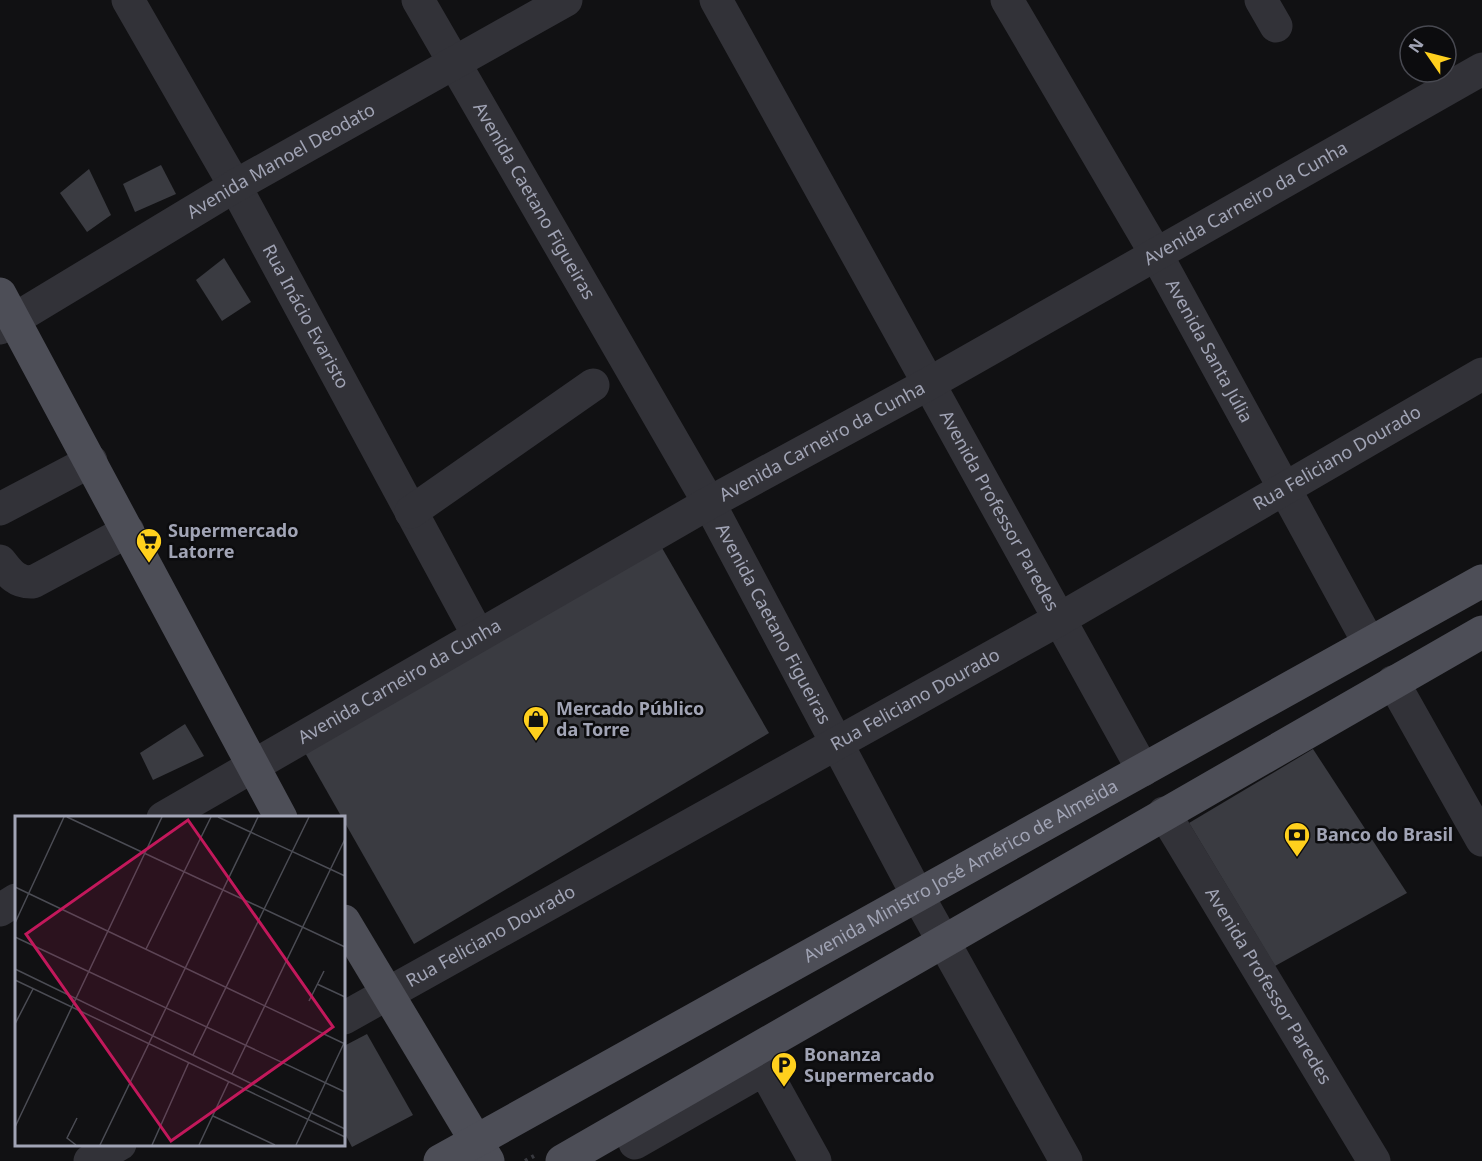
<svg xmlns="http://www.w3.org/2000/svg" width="1482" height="1161" font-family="'Noto Sans',sans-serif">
  <rect width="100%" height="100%" fill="#111113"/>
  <g fill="#3a3b41">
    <polygon points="161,165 176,194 135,212 123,184"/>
    <polygon points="89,169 111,215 87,232 60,193"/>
    <polygon points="224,258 251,302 222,321 196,280"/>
    <polygon points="658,541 769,733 414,944 304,751"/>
    <polygon points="185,724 204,756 153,780 140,753"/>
    <polygon points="1313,749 1407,893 1275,966 1189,823"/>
    <polygon points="367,1034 413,1115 352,1147 344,1132 344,1046"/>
  </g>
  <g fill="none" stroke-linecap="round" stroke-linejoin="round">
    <polyline stroke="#38393f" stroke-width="4" stroke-dasharray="3 4.5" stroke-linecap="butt" points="525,1161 534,1156"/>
    <g stroke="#323238" stroke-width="33">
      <path id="s1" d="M128,0L235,186L478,635"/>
      <path id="s2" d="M418,0L709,503L918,896L1066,1161"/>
      <path id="s3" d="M716,0L1143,770"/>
      <path id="s4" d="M1007,0L1156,254L1369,643"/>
      <polyline points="1261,0 1276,26"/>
      <path id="s5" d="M0,328L235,186L566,0"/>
      <polyline points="0,509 91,461"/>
      <polyline points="411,512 593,385"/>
      <path d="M0,561C10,574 17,583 33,582L128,531"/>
      <polyline points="1393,682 1482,840"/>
      <path id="s6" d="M1164,813L1374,1161"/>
      <path id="s7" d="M163,818L709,503L930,383L1482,69"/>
      <polyline points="0,910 16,900"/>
      <path id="s8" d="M344,1018L1058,620L1482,374"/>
      <polyline points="635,1143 761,1071 769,1078 815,1161"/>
      <polyline points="90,1161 120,1144"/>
    </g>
    <g stroke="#4d4e57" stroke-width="33">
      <polyline points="0,294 281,818"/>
      <polyline points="344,921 488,1161"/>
      <path id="s9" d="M440,1161L1482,581"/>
      <polyline points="562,1161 1482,632"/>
    </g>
  </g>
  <defs>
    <g id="supermarket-pin" transform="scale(1.35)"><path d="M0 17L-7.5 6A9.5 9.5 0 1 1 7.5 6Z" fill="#ffd01d" stroke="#0c0c0e"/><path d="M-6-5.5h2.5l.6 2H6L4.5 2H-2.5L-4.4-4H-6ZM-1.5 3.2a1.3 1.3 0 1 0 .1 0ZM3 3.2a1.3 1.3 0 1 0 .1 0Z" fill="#111"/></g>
    <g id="shop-pin" transform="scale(1.35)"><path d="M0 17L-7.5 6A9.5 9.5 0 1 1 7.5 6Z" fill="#ffd01d" stroke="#0c0c0e"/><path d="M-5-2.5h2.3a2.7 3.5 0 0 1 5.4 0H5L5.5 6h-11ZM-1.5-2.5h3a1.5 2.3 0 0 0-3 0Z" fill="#111"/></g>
    <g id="bank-pin" transform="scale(1.35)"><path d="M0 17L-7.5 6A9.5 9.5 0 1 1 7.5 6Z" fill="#ffd01d" stroke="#0c0c0e"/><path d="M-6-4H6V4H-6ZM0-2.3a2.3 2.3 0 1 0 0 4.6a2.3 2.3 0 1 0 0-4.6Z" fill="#111"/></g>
    <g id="parking-pin" transform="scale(1.35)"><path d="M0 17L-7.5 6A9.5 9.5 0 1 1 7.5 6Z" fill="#ffd01d" stroke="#0c0c0e"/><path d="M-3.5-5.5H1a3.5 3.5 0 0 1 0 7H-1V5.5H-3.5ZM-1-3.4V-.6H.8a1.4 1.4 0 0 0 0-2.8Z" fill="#111"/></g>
  </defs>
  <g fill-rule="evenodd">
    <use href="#supermarket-pin" x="149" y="541"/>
    <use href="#shop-pin" x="536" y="719"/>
    <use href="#bank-pin" x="1297" y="835"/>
    <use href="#parking-pin" x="784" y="1065"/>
  </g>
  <g text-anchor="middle" stroke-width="5" stroke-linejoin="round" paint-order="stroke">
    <g font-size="18" fill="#a1a4b5" stroke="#0c0c0e">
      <text dy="6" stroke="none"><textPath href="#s5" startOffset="327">Avenida Manoel Deodato</textPath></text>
      <text dy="6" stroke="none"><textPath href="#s2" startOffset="232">Avenida Caetano Figueiras</textPath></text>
      <text dy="6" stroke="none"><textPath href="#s7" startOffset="1245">Avenida Carneiro da Cunha</textPath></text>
      <text dy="6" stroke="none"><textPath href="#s1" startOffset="363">Rua Inácio Evaristo</textPath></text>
      <text dy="6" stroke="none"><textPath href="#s4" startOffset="405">Avenida Santa Júlia</textPath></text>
      <text dy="6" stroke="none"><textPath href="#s7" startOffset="759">Avenida Carneiro da Cunha</textPath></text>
      <text dy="6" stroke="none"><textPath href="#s8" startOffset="1140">Rua Feliciano Dourado</textPath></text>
      <text dy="6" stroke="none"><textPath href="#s3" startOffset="584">Avenida Professor Paredes</textPath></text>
      <text dy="6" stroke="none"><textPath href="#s2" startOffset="718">Avenida Caetano Figueiras</textPath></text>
      <text dy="6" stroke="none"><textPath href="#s7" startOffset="273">Avenida Carneiro da Cunha</textPath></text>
      <text dy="6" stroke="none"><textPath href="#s8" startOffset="654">Rua Feliciano Dourado</textPath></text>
      <text dy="6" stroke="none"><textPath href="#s9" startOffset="596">Avenida Ministro José Américo de Almeida</textPath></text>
      <text dy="6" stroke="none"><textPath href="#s8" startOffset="168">Rua Feliciano Dourado</textPath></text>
      <text dy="6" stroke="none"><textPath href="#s6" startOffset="202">Avenida Professor Paredes</textPath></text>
    </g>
    <g font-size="18" font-weight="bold" fill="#a1a4b5" stroke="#0c0c0e" text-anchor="start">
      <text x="168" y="537">Supermercado<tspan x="168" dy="21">Latorre</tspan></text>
      <text x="556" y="715">Mercado Público<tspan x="556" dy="21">da Torre</tspan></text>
      <text x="1316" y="841">Banco do Brasil</text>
      <text x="804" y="1061">Bonanza<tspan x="804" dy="21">Supermercado</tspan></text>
    </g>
  </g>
  <g transform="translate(15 816)">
    <rect width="330" height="330" fill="#111113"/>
    <path fill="none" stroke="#4b4c54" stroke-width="1.5" d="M52,1L330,131M203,1L330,60M0,71L330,228M0,107L49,1M0,121L330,276M131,133L196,1M0,153L330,313M0,164L330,321M302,168L330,181M294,185L309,155M0,208L18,173M178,239L294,1M217,258L330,23M198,300L260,329M0,311L147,1M61,329L52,322L62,302M85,329L243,1M137,329L174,246M184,329L214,265M281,329L330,225"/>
    <path fill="#c2185b" fill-opacity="0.15" stroke="#c2185b" stroke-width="3" d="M173,4L318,211L156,325L11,118Z"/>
    <rect width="330" height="330" fill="none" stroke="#a1a4b5" stroke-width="3"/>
  </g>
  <g transform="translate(1428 54) rotate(305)"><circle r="28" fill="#0c0c0e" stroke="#484951" stroke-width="1.5"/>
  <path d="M0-4.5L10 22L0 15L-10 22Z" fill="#ffd01d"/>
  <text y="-9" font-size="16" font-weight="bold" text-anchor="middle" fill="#a1a4b5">N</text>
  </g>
</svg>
